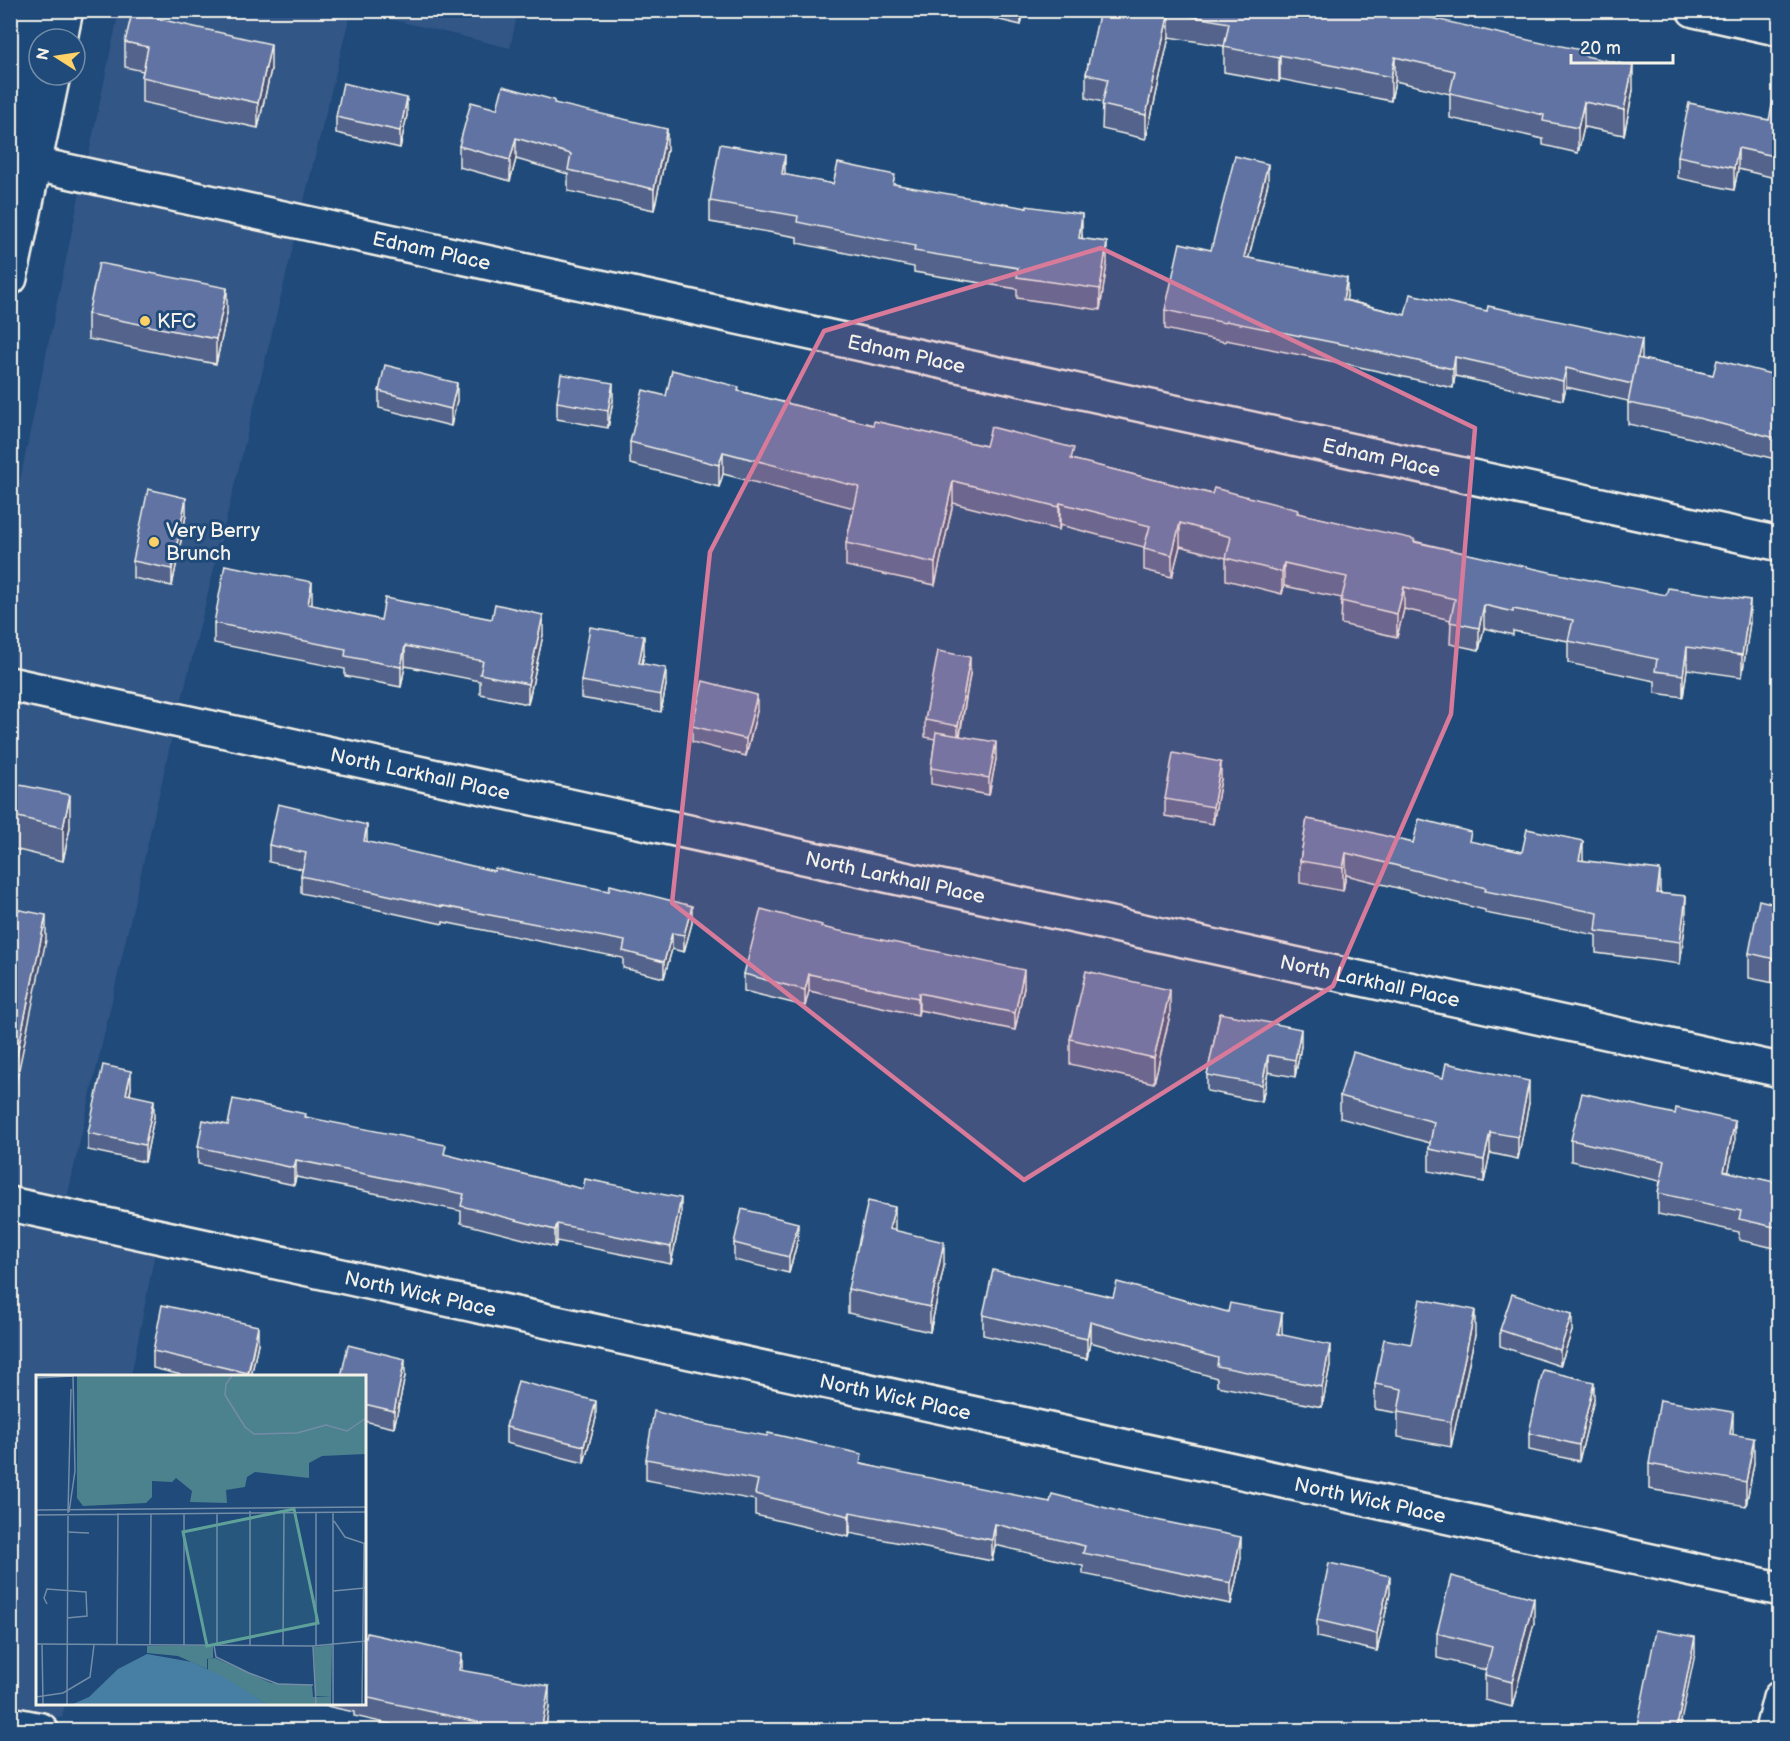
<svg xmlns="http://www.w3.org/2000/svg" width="1790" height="1741" font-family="'Balsamiq Sans',sans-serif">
  <rect width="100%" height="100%" fill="#1f4a7a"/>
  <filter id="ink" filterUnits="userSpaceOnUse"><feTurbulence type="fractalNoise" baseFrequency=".0167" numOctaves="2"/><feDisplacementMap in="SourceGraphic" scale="12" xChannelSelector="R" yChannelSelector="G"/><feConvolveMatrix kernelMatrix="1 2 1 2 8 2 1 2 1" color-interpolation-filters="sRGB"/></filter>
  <g filter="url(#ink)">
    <g fill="#335686">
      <polygon points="119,11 351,11 303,205 88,158"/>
      <polygon points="357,11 518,11 510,48"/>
      <polygon points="80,192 295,239 181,703 11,666 11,523"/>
      <polygon points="11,702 172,737 67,1198 11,1186"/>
      <polygon points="11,1221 155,1253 131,1376 38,1376 38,1704 65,1704 62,1718 11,1706"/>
    </g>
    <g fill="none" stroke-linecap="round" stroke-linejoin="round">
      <g stroke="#f4f1e8" stroke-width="38">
        <g id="minor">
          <polyline points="1694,10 1780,29"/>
          <path id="s1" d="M35,164L1780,544"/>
          <path id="s2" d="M10,684L1780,1070"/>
          <path id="s3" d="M10,1204L1780,1589"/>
          <polyline points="10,1724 41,1730"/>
          <polyline points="1772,1730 1780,1698"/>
        </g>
      </g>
      <g stroke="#f4f1e8" stroke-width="38">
        <g id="major">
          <polyline points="60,39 66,10"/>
          <path d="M35,163C27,149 21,134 19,118C15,90 30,40 36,10"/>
          <polyline points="10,278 53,75"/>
        </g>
      </g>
      <use href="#minor" stroke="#1f4a7a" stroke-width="33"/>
      <use href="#major" stroke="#1f4a7a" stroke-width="33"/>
    </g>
    <g fill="#53638c" stroke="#f4f1e8" stroke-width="1.5">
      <polygon points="957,10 1024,10 1021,25"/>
      <polygon points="1068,10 1405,10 1405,13 1586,56 1633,90 1624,135 1584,127 1578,153 1543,145 1543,139 1450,118 1450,94 1395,81 1391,101 1280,79 1279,82 1224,72 1224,46 1169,37 1146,139 1102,129 1103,102 1086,98 1086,74 1099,17"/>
      <polygon points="125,42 271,69 258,128 142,102 142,77 143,71 125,67"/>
      <polygon points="1779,93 1779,179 1738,169 1734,190 1678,178 1678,156 1769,120"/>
      <polygon points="554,103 667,150 654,210 568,191 568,174 516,159 510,181 459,167 459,146 497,109"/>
      <polygon points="407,115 400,148 336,133 336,117"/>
      <polygon points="785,175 833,184 895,184 1082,235 1082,238 1107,263 1100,310 1017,298 1017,289 914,272 914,267 797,243 797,237 710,222 710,201"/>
      <polygon points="1268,183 1248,258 1347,296 1346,300 1405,315 1642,359 1713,375 1779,376 1779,460 1679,435 1628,424 1628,401 1566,387 1563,400 1455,376 1453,388 1351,365 1226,340 1225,342 1165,329 1165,310 1211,250"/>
      <polygon points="227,313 216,364 88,339 88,314"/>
      <polygon points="379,391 457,400 451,426 379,408"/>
      <polygon points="739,391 873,425 986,446 1074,460 1212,494 1298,513 1750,622 1742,677 1687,669 1683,697 1655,693 1655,681 1568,663 1568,641 1513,631 1513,635 1484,628 1479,650 1450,644 1451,620 1404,609 1397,637 1341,624 1342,598 1284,586 1282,594 1226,580 1226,558 1180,546 1172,577 1144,570 1144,547 1060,525 1059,530 953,503 935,585 846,566 846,543 854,508 723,474 719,487 630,464 630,442"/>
      <polygon points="613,400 608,428 557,419 557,402"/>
      <polygon points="186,515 172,586 133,578 133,561"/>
      <polygon points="312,602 311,605 381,620 543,635 528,704 480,694 480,681 405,666 401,687 345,676 345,669 214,643 214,623"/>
      <polygon points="644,653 642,664 666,685 661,712 581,698 581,681"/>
      <polygon points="970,674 960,736 996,759 989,795 931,784 931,768 935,739 925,737 925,720"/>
      <polygon points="757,711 746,756 692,742 692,726"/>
      <polygon points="1221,779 1213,824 1165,816 1165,799"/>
      <polygon points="10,783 70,827 63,861 10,848"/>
      <polygon points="1307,819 1413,843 1471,842 1522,852 1583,860 1660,893 1686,919 1680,964 1596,953 1596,935 1485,913 1485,910 1346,875 1343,891 1300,883 1300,861"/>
      <polygon points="367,842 692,923 684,952 672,949 664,978 623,968 623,958 443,922 443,924 301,893 301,876 302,869 269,862 269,845"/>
      <polygon points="1779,905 1779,984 1749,978 1749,953"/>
      <polygon points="822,927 1024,987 1015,1030 919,1010 918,1015 809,991 805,1006 744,991 744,974"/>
      <polygon points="1220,1013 1301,1046 1295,1077 1268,1072 1262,1102 1207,1091 1207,1075"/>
      <polygon points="1170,1015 1154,1083 1070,1064 1070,1039"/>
      <polygon points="131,1088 130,1095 154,1117 145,1162 88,1150 88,1133"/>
      <polygon points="1340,1096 1529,1103 1518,1159 1490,1153 1484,1182 1429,1171 1429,1149 1430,1143 1340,1118"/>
      <polygon points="306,1117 446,1155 681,1215 671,1264 557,1241 555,1247 461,1223 461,1211 296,1177 294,1185 198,1164 198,1147"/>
      <polygon points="1571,1140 1735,1142 1728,1172 1779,1183 1779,1249 1739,1240 1739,1232 1658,1214 1658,1193 1660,1181 1571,1161"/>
      <polygon points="895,1231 944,1266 930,1332 848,1313 848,1289"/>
      <polygon points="798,1239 789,1273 734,1260 734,1243"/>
      <polygon points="1113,1297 1282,1333 1282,1335 1330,1365 1322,1407 1217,1386 1217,1378 1090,1342 1087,1359 983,1335 983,1315"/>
      <polygon points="1500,1330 1572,1331 1560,1366 1500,1346"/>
      <polygon points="1475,1335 1451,1447 1398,1437 1398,1413 1375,1409 1375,1384 1411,1344"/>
      <polygon points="258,1343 251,1377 189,1377 153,1368 153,1351"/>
      <polygon points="405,1376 394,1428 364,1421 364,1377"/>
      <polygon points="1594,1399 1579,1461 1529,1450 1529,1433"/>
      <polygon points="596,1418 584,1463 506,1443 506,1427"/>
      <polygon points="697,1423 1241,1558 1231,1604 1083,1574 1083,1566 995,1545 992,1561 850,1533 849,1537 755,1515 755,1500 646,1480 646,1459"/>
      <polygon points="1754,1463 1746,1506 1649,1489 1649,1464"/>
      <polygon points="1390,1593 1377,1651 1317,1637 1317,1620"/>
      <polygon points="1534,1623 1512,1707 1485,1700 1485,1675 1486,1670 1437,1658 1437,1633"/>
      <polygon points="364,1637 462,1671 549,1707 545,1731 420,1731 354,1716 354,1712 317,1704 364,1704"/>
    </g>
    <g fill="#445072" stroke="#f4f1e8" stroke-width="1.5">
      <polygon points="1021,10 1024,10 1021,25"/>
      <polygon points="1169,12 1169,37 1146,139 1146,115"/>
      <polygon points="271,44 271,69 258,128 258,103"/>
      <polygon points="1280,55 1280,79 1279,82 1279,58"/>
      <polygon points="1395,57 1395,81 1391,101 1391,77"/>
      <polygon points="1633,66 1633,90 1624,135 1624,110"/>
      <polygon points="407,98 407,115 400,148 400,131"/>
      <polygon points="1584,102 1584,127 1578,153 1578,128"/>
      <polygon points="667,129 667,150 654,210 654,189"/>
      <polygon points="516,138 516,159 510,181 510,160"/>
      <polygon points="1738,148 1738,169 1734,190 1734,168"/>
      <polygon points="785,155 785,176 782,174"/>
      <polygon points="1268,164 1268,183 1244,276 1244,257"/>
      <polygon points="1082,214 1082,235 1079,259 1079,238"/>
      <polygon points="1107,242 1107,263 1100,310 1100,289"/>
      <polygon points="1347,278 1347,296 1343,318 1343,300"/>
      <polygon points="227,288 227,313 216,364 216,339"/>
      <polygon points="1642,339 1642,358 1632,402 1632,384"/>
      <polygon points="1455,357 1455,376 1453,388 1453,369"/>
      <polygon points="1566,368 1566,387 1563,400 1563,381"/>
      <polygon points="457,383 457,400 451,426 451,409"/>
      <polygon points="613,383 613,400 608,428 608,411"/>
      <polygon points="723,452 723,474 719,487 719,465"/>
      <polygon points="953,481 953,503 935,585 935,563"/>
      <polygon points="186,498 186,515 172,586 172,569"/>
      <polygon points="1060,503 1060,525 1059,530 1059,507"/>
      <polygon points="1180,523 1180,546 1172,577 1172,555"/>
      <polygon points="1284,563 1284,586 1282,594 1282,572"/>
      <polygon points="312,582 312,602 308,624 308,604"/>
      <polygon points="1404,587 1404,609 1397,637 1397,614"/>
      <polygon points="1750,600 1750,622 1742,677 1742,655"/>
      <polygon points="1484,605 1484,628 1479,650 1479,628"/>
      <polygon points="543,615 543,635 528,704 528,684"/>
      <polygon points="644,636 644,653 639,680 639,663"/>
      <polygon points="405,646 405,666 401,687 401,667"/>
      <polygon points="1687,647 1687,669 1683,697 1683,675"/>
      <polygon points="970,657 970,674 958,743 958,726"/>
      <polygon points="666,668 666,685 661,712 661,695"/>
      <polygon points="757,695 757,711 746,756 746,739"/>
      <polygon points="996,742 996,759 989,795 989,778"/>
      <polygon points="1221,762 1221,779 1213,824 1213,807"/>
      <polygon points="70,795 70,827 63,861 63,828"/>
      <polygon points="367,825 367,841 364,858 364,841"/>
      <polygon points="1583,841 1583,863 1579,860"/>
      <polygon points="1346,853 1346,875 1343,891 1343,868"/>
      <polygon points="1660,870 1660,892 1657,915 1657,893"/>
      <polygon points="1686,896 1686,919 1680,964 1680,942"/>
      <polygon points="692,906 692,923 684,952 684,935"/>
      <polygon points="46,915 46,940 11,1107 11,1083"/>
      <polygon points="672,933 672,949 664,978 664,962"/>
      <polygon points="1024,970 1024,987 1015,1030 1015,1013"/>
      <polygon points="809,974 809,991 805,1006 805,990"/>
      <polygon points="1170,990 1170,1015 1154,1083 1154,1058"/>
      <polygon points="919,993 919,1010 918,1015 918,998"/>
      <polygon points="1301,1029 1301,1046 1295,1077 1295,1060"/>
      <polygon points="1268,1055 1268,1072 1262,1102 1262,1085"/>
      <polygon points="131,1071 131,1088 126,1111 126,1094"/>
      <polygon points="1529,1081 1529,1103 1518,1159 1518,1137"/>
      <polygon points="154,1100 154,1117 145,1162 145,1145"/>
      <polygon points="1735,1121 1735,1142 1724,1192 1724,1171"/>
      <polygon points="1490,1132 1490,1153 1484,1182 1484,1160"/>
      <polygon points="296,1160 296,1177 294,1185 294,1168"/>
      <polygon points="681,1198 681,1215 671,1264 671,1247"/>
      <polygon points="895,1207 895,1232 889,1229"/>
      <polygon points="798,1223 798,1239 789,1273 789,1257"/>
      <polygon points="557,1224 557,1241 555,1247 555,1230"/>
      <polygon points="944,1242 944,1266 930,1332 930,1307"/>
      <polygon points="1475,1310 1475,1335 1451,1447 1451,1422"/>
      <polygon points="1282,1313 1282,1333 1278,1354 1278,1334"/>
      <polygon points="1572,1314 1572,1331 1560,1366 1560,1350"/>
      <polygon points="1090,1322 1090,1342 1087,1359 1087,1339"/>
      <polygon points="258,1326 258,1343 251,1377 248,1377"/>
      <polygon points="1330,1345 1330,1365 1322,1407 1322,1387"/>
      <polygon points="405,1359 405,1376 394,1428 394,1411"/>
      <polygon points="1594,1382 1594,1399 1579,1461 1579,1445"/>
      <polygon points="596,1401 596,1418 584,1463 584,1446"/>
      <polygon points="1733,1412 1733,1437 1730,1434"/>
      <polygon points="1754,1438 1754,1463 1746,1506 1746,1482"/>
      <polygon points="850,1512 850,1533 849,1537 849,1516"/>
      <polygon points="995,1524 995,1545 992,1561 992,1540"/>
      <polygon points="1241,1537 1241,1558 1231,1604 1231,1583"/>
      <polygon points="1390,1576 1390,1593 1377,1651 1377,1634"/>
      <polygon points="1534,1598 1534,1623 1512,1707 1512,1682"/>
      <polygon points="1695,1637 1695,1654 1679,1731 1676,1731"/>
      <polygon points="462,1654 462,1676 459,1670"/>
      <polygon points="549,1686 549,1707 545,1731 541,1731"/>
    </g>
    <g fill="#6173a3" stroke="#f4f1e8" stroke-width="1.5">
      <polygon points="1100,10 1404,10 1404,12 1546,44 1547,43 1586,51 1585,56 1633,66 1624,110 1584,102 1578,128 1543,121 1544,115 1450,93 1455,71 1395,57 1391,77 1280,55 1279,58 1224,47 1229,23 1169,12 1146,115 1102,105 1108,79 1086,74"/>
      <polygon points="132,13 271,44 258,103 142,77 148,47 125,42"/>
      <polygon points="343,83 407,98 400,131 336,117"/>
      <polygon points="503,86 554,100 554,103 667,129 654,189 568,170 571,154 516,138 510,160 459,146 471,102 497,109"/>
      <polygon points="1775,92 1779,93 1779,157 1738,148 1734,168 1678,156 1689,103 1769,120"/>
      <polygon points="720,144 785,155 782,174 833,184 838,163 895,175 893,184 1027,208 1027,206 1082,214 1079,238 1107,242 1100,289 1017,277 1018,268 914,251 915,246 797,222 798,216 710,201"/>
      <polygon points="1235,156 1268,164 1244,257 1347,278 1343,300 1405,315 1410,294 1487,311 1488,306 1642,339 1632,384 1566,368 1563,381 1455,357 1453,369 1351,346 1226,321 1225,323 1165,310 1180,243 1211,250"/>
      <polygon points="99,263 227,288 216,339 88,314"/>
      <polygon points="1637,358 1713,375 1717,360 1779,376 1779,439 1679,413 1628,403"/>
      <polygon points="385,365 457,383 451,409 379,391"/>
      <polygon points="672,370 739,387 738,391 873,425 874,421 986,446 991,427 1074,448 1071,459 1212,494 1214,488 1298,510 1297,513 1414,539 1414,542 1554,573 1666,595 1668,588 1750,600 1742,655 1687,647 1683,675 1655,671 1657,659 1568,641 1573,620 1513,609 1513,612 1484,605 1479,628 1450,622 1455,599 1404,587 1397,614 1341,601 1347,577 1284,563 1282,572 1226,558 1231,537 1180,523 1172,555 1144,548 1150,526 1060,503 1059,507 953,481 935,563 846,543 859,487 723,452 719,465 630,442 643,390 666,396"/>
      <polygon points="561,374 613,383 608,411 557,402"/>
      <polygon points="148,489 186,498 172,569 133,561"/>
      <polygon points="225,565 312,582 308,604 381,620 385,598 492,619 495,604 543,615 528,684 480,674 483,661 405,646 401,667 345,656 346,649 214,623"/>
      <polygon points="590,627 644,636 639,663 666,668 661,695 581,681"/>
      <polygon points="938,651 970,657 958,726 925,720"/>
      <polygon points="703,681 757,695 746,739 692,726"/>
      <polygon points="936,732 996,742 989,778 931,768"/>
      <polygon points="1173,753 1221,762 1213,807 1165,799"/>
      <polygon points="10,783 70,795 63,828 10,815"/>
      <polygon points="278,804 367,825 364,841 494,871 495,868 609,891 610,885 692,906 684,935 672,933 664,962 623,951 625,941 443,906 443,907 301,876 306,853 269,845"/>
      <polygon points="1307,819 1350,827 1413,843 1419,819 1471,832 1469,841 1522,852 1527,829 1583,841 1579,860 1660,870 1657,893 1686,896 1680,942 1596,931 1598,913 1485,891 1486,888 1346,853 1343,868 1300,861"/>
      <polygon points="1759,900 1779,905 1779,960 1749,953"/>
      <polygon points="10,908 46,915 11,1083 10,1083"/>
      <polygon points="761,909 822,925 821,927 1024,970 1015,1013 919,993 918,998 809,974 805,990 744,974"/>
      <polygon points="1086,971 1170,990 1154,1058 1070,1039"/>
      <polygon points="1220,1013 1301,1029 1295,1060 1268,1055 1262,1085 1207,1075"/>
      <polygon points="1353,1052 1443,1078 1446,1063 1529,1081 1518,1137 1490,1132 1484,1160 1429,1149 1434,1122 1340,1096"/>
      <polygon points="103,1065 131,1071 126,1094 154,1100 145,1145 88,1133"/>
      <polygon points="1582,1093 1675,1114 1676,1108 1735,1121 1724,1171 1779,1183 1779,1228 1739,1219 1741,1211 1658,1193 1665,1161 1571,1140"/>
      <polygon points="233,1099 306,1114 305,1117 446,1145 444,1154 583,1189 585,1179 681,1198 671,1247 557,1224 555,1230 461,1206 464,1194 296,1160 294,1168 198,1147 203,1120 228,1125"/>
      <polygon points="868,1201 895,1207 889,1229 944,1242 930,1307 848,1289"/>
      <polygon points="742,1209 798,1223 789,1257 734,1243"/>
      <polygon points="993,1270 1113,1297 1117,1282 1228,1312 1230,1303 1282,1313 1278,1334 1330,1345 1322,1387 1217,1366 1218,1358 1090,1322 1087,1339 983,1315"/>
      <polygon points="1512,1294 1572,1314 1560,1350 1500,1330"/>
      <polygon points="1420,1299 1475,1310 1451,1422 1398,1412 1402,1389 1375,1384 1384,1339 1411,1344"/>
      <polygon points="162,1305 258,1326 248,1373 153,1351"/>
      <polygon points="348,1345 405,1359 394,1411 364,1404 364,1377 341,1377"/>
      <polygon points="1543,1370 1594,1382 1579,1445 1529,1433"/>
      <polygon points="518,1381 596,1401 584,1446 506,1427"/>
      <polygon points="1660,1400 1733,1412 1730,1434 1754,1438 1746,1482 1649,1464"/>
      <polygon points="654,1411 697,1423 767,1436 768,1433 862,1454 860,1464 1050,1502 1052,1494 1141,1517 1241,1537 1231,1583 1083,1553 1085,1546 995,1524 992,1540 850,1512 849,1516 755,1494 758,1480 646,1459"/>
      <polygon points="1329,1563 1390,1576 1377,1634 1317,1620"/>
      <polygon points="1451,1576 1534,1598 1512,1682 1485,1675 1492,1647 1437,1633"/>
      <polygon points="1656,1630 1695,1637 1676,1731 1636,1731"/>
      <polygon points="367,1633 462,1654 459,1670 549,1686 541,1731 499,1731 477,1727 478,1722 364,1697 364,1637 366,1638"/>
    </g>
  </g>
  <path fill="#d87a9a" fill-opacity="0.2" stroke="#d87a9a" stroke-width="4.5" stroke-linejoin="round" d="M1101,248L1475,428L1451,714L1333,986L1024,1180L672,903L710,552L824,331Z"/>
  <g fill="#ffd166" stroke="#1f4a7a" stroke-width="2">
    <circle cx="145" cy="321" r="6"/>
    <circle cx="154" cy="542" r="6"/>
  </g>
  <g text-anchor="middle" stroke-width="6" stroke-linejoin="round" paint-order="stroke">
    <g font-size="20" fill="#f4f1e8" stroke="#1f4a7a">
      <text dy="7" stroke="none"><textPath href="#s1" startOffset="406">Ednam Place</textPath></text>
      <text dy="7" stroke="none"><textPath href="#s1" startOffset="892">Ednam Place</textPath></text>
      <text dy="7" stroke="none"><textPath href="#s1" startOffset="1378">Ednam Place</textPath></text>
      <text dy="7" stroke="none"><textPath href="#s2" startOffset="420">North Larkhall Place</textPath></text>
      <text dy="7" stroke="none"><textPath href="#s2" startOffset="906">North Larkhall Place</textPath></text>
      <text dy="7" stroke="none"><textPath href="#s2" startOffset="1392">North Larkhall Place</textPath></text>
      <text dy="7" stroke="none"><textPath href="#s3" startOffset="420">North Wick Place</textPath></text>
      <text dy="7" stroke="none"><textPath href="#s3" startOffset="906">North Wick Place</textPath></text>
      <text dy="7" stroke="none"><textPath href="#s3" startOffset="1392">North Wick Place</textPath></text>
    </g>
    <g font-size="20" fill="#f4f1e8" stroke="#1f4a7a" text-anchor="start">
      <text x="157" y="328">KFC</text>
      <text x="166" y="537">Very Berry<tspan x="166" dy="23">Brunch</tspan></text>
    </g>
  </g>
  <g transform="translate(36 1375)">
    <rect width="330" height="330" fill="#1f4a7a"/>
    <path d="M41,1H330V79L286,81L273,88V103L219,97L211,102L209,112L190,115L191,128L154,127L156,116L140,103L136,107L116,106V122L110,128L47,131L41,123ZM296,270L295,322L279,321L278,272ZM111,271H177V283L171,284V294L142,281L111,278ZM179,283L235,308L276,310L277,322H295V329H230L172,295V284Z" fill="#4c818e"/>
    <path d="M111,279L156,287L190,303L230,329H37L53,322L82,294Z" fill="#477ea3"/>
    <path fill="none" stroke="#748da6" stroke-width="1.5" d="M196,1L190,9L189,20L209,52L218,59L261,58L290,50L311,56L330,43M0,3L37,1M0,135L330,132M33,137L39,96L37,1M32,138L35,14M0,140L330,137M298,146L309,162L330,169M31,157L53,158M297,216L329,213M11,229L8,223L11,214L50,217L51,241L31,243M0,269L277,271L330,266M6,269L7,329M81,270L82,138M114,270L115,139M148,270V139M178,270L180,282L213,298L242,309L277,310M181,270V139M214,270V136M247,270L248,138M280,270V138M277,271L280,329M0,322L27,318L54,302L58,270M31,329L32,141M297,329V138M326,329L328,169"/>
    <path fill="#5fa199" fill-opacity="0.15" stroke="#5fa199" stroke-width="3" d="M258,134L282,248L171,271L147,157Z"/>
    <rect width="330" height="330" fill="none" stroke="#f4f1e8" stroke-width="3"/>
  </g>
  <rect width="1790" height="1741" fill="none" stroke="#1f4a7a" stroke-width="36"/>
  <rect x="18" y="18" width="1754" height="1705" fill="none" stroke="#f4f1e8" stroke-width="2" filter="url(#ink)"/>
  <g transform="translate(57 57) rotate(282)"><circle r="28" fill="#1f4a7a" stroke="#748da6" stroke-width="1.5"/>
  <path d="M0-4.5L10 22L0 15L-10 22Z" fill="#ffd166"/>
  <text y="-9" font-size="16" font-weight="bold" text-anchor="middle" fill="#f4f1e8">N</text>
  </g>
  <path d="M1571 54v9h102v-9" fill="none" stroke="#f4f1e8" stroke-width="3"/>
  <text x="1580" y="54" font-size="18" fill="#f4f1e8" stroke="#1f4a7a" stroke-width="4.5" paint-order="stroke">20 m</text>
</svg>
